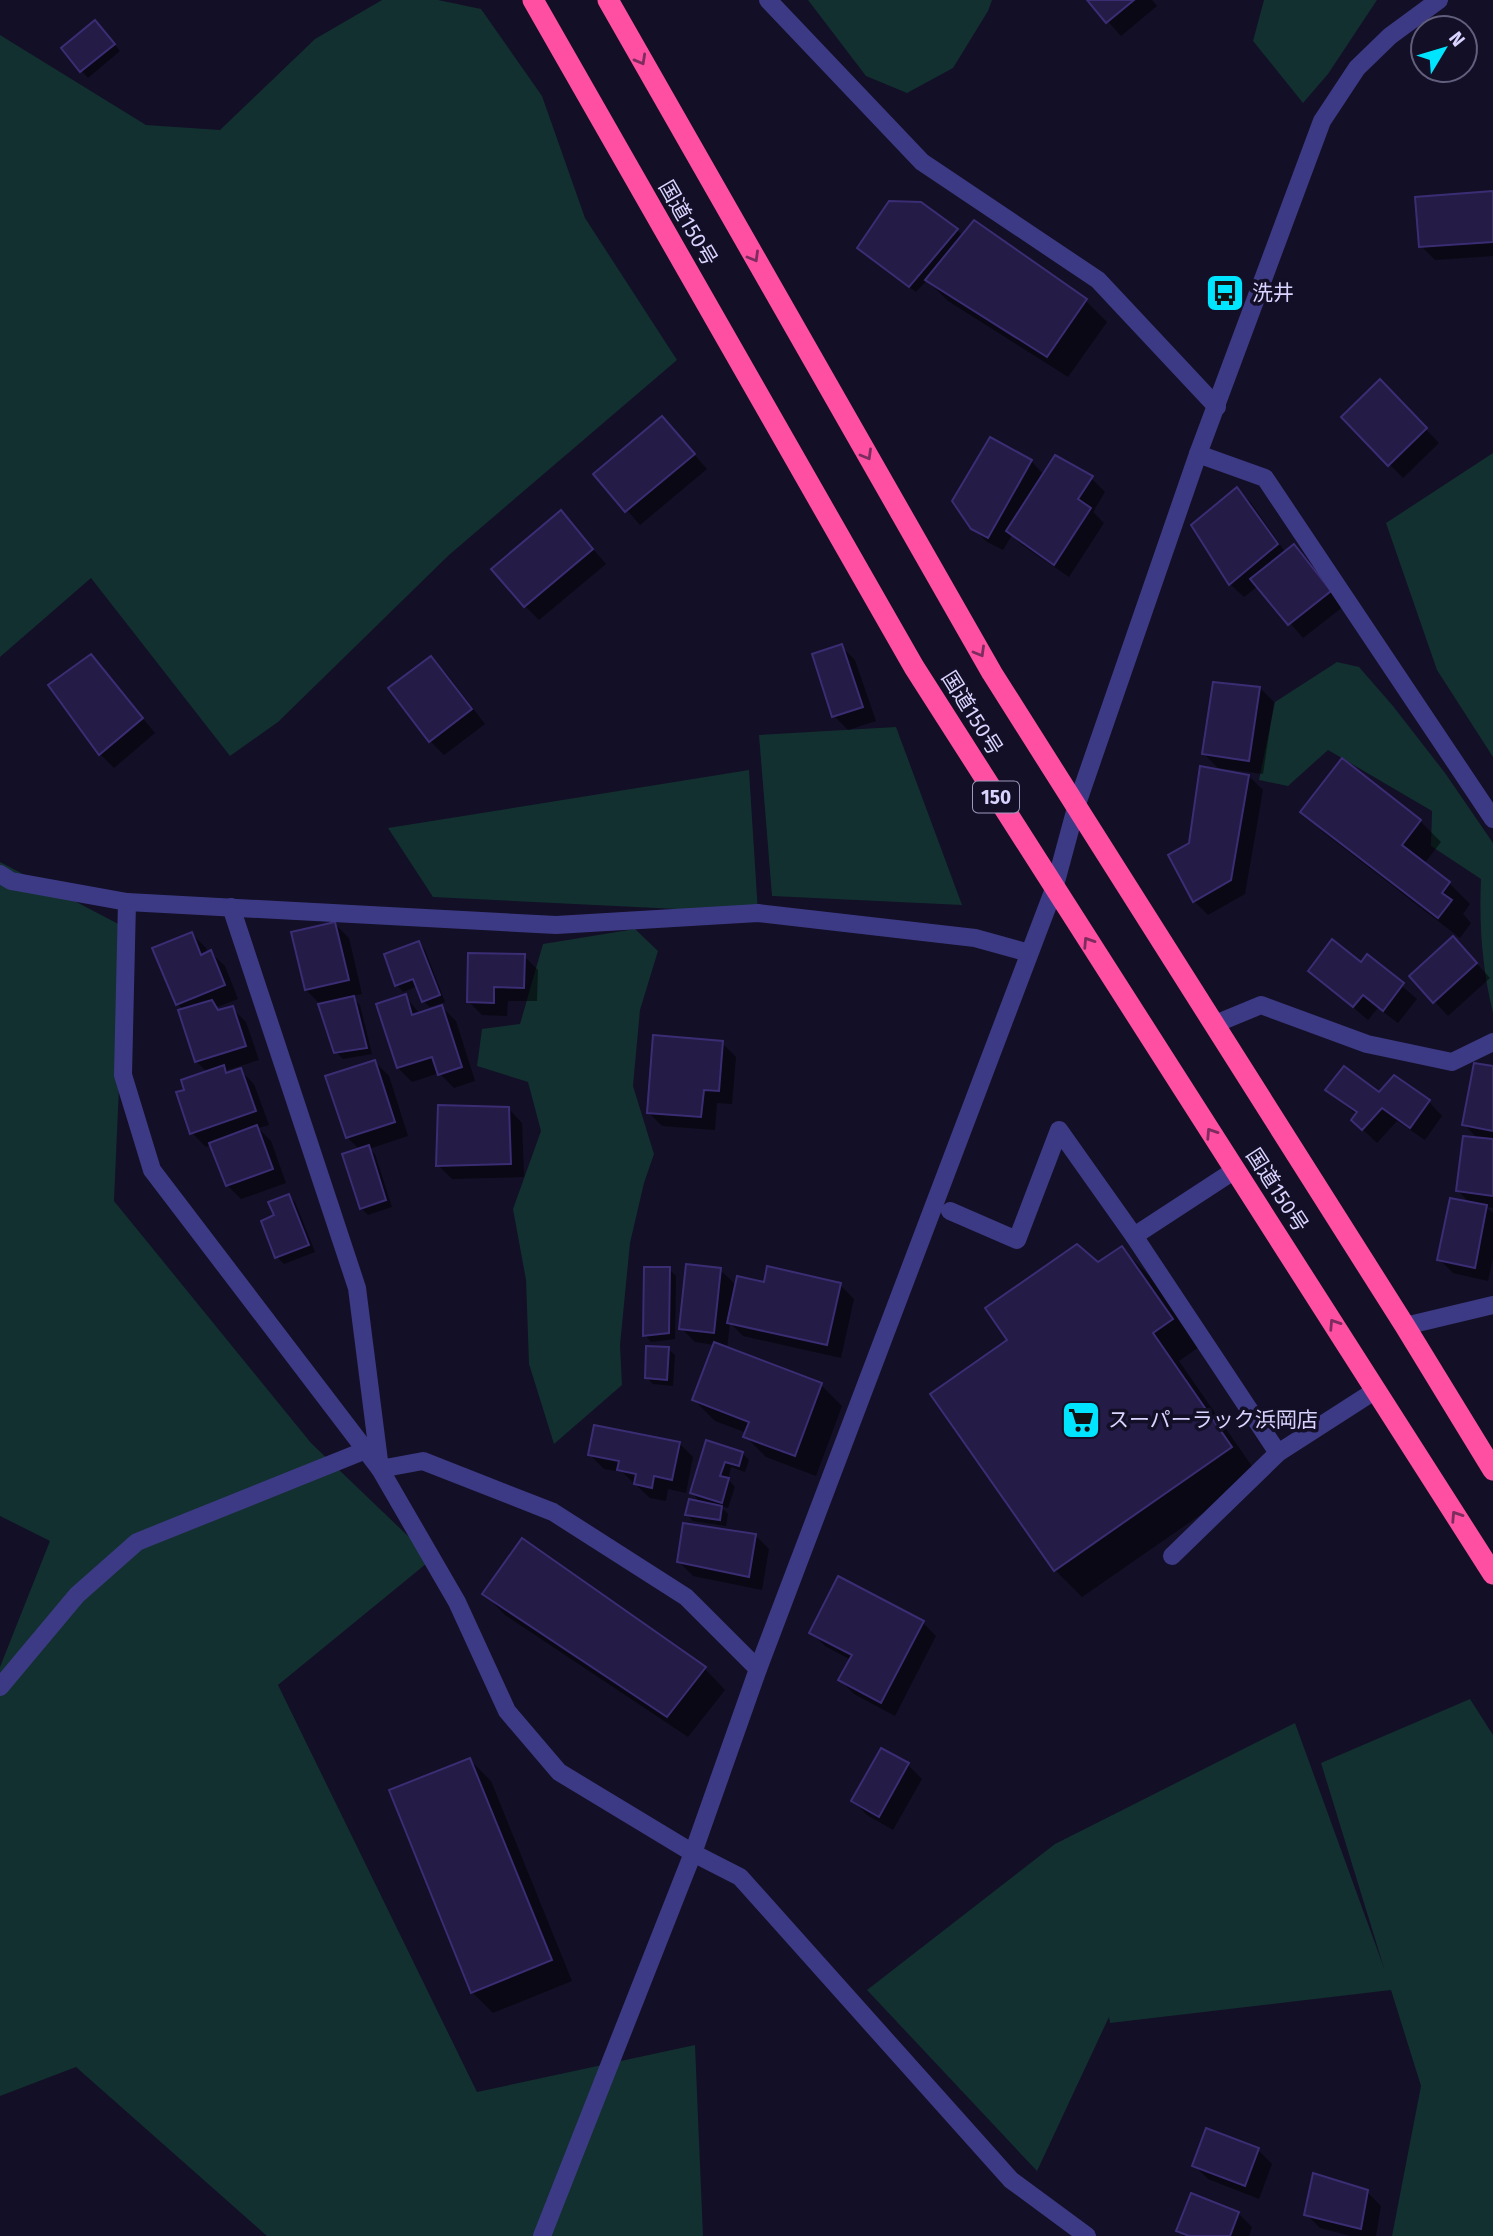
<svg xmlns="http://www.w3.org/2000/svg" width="1493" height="2236" font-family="'Fira Sans','Noto Sans JP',sans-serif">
  <rect width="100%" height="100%" fill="#130f26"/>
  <g fill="#12302f">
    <polygon points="382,0 438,0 481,9 542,96 585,218 677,360 449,555 278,722 230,756 91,578 0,657 0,35 146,125 220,130 315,39"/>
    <polygon points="808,0 992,0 988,11 953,68 907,93 866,76"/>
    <polygon points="1264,0 1377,0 1328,74 1303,103 1253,41"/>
    <polygon points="1493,453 1493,757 1437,670 1386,523"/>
    <path d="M1337,662L1359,667L1393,706L1445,773L1493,843V1013C1482,968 1479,925 1481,879L1431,846L1432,811L1328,750L1288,786L1259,780L1275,702Z"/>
    <polygon points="896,727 962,905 772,896 759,735"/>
    <polygon points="749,770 758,913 433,897 388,828"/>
    <polygon points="0,862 126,928 114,1201 311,1443 432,1559 278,1685 477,2092 695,2045 703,2236 267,2236 76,2067 0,2096 0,1667 50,1541 0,1516"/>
    <polygon points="635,929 658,951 640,1010 633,1086 654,1154 644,1183 630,1243 620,1345 622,1385 554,1444 529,1364 526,1280 513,1209 541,1131 528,1082 477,1066 482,1029 520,1024 543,944"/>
    <polygon points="1470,1699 1493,1735 1493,2236 1392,2236 1421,2086 1391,1990 1110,2023 1109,2017 1037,2171 867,1990 1055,1844 1295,1723 1384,1968 1321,1763"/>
  </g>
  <g fill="#0007">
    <polygon points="1089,0 1152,0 1157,6 1121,36"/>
    <polygon points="101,29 120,51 88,78 63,49"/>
    <polygon points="1493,193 1493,256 1435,260 1421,246"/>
    <polygon points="975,222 1086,301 1107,322 1068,377 948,301 927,280 916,292 866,255 957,230 963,236"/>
    <polygon points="1380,382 1439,443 1403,478 1343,417"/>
    <polygon points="662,418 707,469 640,525 595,474"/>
    <polygon points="1031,461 1044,475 1091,478 1105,492 1093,512 1104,523 1069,577 1022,545 1012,535 1003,550 987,542 972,527"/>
    <polygon points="1237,489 1251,503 1286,553 1294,546 1308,560 1344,606 1303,638 1258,586 1244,597 1230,584"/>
    <polygon points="561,512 606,564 539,620 525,606"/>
    <polygon points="841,646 855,660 876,721 848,730 834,716"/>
    <polygon points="91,656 155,733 114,768 100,754 50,685"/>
    <polygon points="431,658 445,672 485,724 444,755 430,741 391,688"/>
    <polygon points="1260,688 1274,702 1263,774 1218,768 1204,754"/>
    <polygon points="1249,776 1263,790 1245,894 1208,915 1194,901 1190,844"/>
    <polygon points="1302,811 1420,821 1441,842 1424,864 1449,883 1470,904 1463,914 1471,923 1460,938 1323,832"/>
    <polygon points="335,924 349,938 362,994 351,996 360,1005 372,1054 343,1059 336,1052 321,1005 306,990"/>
    <polygon points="192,934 206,948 208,954 211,953 225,966 238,999 217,1007 221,1011 232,1008 246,1022 259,1060 227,1070 230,1074 240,1070 254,1084 269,1125 258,1128 271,1141 286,1183 241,1199 227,1185 212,1144 206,1147 192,1133 186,1091 208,1073 197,1062 181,1011 184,1010 177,1004"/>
    <polygon points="419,943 425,950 445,1002 430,1007 423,1001 418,986 403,992 397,985"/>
    <polygon points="1466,952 1490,978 1448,1016 1411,976"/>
    <polygon points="524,956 538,970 537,1001 508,1001 507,1016 482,1015 468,1001"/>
    <polygon points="1368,957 1417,999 1398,1023 1378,1008 1368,1020 1310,971 1361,964"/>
    <polygon points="405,996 420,1014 442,1007 456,1021 475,1081 454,1088 439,1073 412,1082 398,1068"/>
    <polygon points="722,1043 736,1057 732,1104 717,1103 715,1130 662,1126 648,1112"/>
    <polygon points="375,1062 389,1076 408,1136 369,1149 375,1154 392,1207 368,1215 361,1208 360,1150 347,1137"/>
    <polygon points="1493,1068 1493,1208 1486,1207 1493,1213 1493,1258 1488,1281 1453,1273 1439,1259 1471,1204 1458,1191 1479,1140 1464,1124"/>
    <polygon points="1327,1090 1429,1102 1442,1116 1425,1140 1397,1121 1377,1143 1353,1120 1357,1115"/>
    <polygon points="508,1108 522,1123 524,1177 452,1179 438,1165"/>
    <polygon points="288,1196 295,1202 315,1252 284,1264 277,1257 263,1222 276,1216"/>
    <polygon points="1121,1248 1149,1275 1199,1347 1179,1361 1258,1475 1082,1597 1055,1570 1010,1340 1098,1265"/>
    <polygon points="669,1269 676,1276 675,1339 651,1342 645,1335"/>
    <polygon points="720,1270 737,1286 840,1285 854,1299 841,1358 743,1336 730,1323 727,1349 821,1385 842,1406 816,1476 766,1457 745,1436 747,1433 715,1421 694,1400 715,1345 695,1342 681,1328"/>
    <polygon points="668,1349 675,1355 673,1386 653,1384 646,1377"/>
    <polygon points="679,1443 693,1457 686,1493 668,1489 666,1501 650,1498 622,1472 604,1469 590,1455"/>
    <polygon points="707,1443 742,1453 749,1460 745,1472 731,1467 728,1479 735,1487 728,1508 720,1506 728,1514 726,1526 693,1521 687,1515 706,1504 707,1502 698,1500 692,1493"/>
    <polygon points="755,1535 769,1549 762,1590 693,1576 679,1562"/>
    <polygon points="523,1540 705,1669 725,1690 688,1737 505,1615 485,1594"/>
    <polygon points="922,1622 936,1636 895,1716 854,1694 840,1680 851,1660 825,1646 811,1632"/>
    <polygon points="882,1750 908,1765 922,1779 893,1830 867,1815 853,1801"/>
    <polygon points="470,1760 491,1781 572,1981 493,2013 472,1992"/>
    <polygon points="1208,2130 1258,2150 1272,2164 1259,2199 1208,2179 1194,2165"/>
    <polygon points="1367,2192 1381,2206 1376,2236 1351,2236 1320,2228 1306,2214"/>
    <polygon points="1238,2213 1252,2227 1249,2236 1184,2236 1178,2231"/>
  </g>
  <g fill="#241b47" stroke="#3b2d73" stroke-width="2">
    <polygon points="1087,0 1134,0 1106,23"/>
    <polygon points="95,20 115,44 80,72 61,48"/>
    <polygon points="1493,191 1493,242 1419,247 1415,197"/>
    <polygon points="889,201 921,202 958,229 909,287 857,248"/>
    <polygon points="974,220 1087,299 1047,357 925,280"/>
    <polygon points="1380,379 1427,428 1388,466 1341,417"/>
    <polygon points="662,416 695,454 625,512 593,474"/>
    <polygon points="990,437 1032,460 988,538 971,529 952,501"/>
    <polygon points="1055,455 1093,476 1078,499 1091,508 1054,565 1006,531"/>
    <polygon points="1237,487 1278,544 1229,585 1191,525"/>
    <polygon points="561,510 593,549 524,607 491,569"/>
    <polygon points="1294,544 1331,591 1288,625 1250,579"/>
    <polygon points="842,644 863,707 832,717 812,654"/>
    <polygon points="91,654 143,718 99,755 48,685"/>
    <polygon points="431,656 472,709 429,742 388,688"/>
    <polygon points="1213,682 1260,687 1249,761 1202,754"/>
    <polygon points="1342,758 1421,820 1402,845 1450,882 1442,893 1452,900 1438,918 1300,812"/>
    <polygon points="1200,766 1249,775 1231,880 1193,902 1168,855 1189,843"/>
    <polygon points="335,922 349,980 305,990 291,932"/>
    <polygon points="192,932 201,955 211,950 225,985 176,1005 152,948"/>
    <polygon points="1453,936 1477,963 1433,1003 1409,976"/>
    <polygon points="1332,939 1361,962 1367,954 1404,983 1383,1011 1363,995 1353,1007 1308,971"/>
    <polygon points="419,941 440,995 422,1002 413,979 395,986 384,954"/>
    <polygon points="468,953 525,954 524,988 494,987 494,1003 467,1002"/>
    <polygon points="406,994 412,1015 442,1005 462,1067 438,1075 432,1057 397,1068 376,1004"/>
    <polygon points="354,996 367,1048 334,1053 318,1004"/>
    <polygon points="212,1000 218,1010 233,1006 246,1046 195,1062 178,1010"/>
    <polygon points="653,1035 723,1041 719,1091 704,1090 701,1117 647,1113"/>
    <polygon points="375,1060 395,1122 346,1138 325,1076"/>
    <polygon points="1474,1063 1493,1066 1493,1131 1462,1125"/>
    <polygon points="224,1065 226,1073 241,1068 256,1111 190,1134 176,1092 184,1090 181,1080"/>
    <polygon points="1344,1066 1379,1092 1394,1075 1430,1100 1410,1128 1382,1108 1362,1130 1351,1120 1357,1112 1325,1090"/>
    <polygon points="438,1105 509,1107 511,1164 436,1166"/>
    <polygon points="257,1125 273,1169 226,1186 209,1143"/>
    <polygon points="1463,1136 1493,1139 1493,1196 1456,1191"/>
    <polygon points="369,1145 386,1200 360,1209 342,1154"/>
    <polygon points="289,1194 309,1245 275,1258 261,1221 274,1215 268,1202"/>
    <polygon points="1450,1198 1487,1205 1475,1268 1437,1260"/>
    <polygon points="1077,1244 1098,1262 1122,1246 1173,1319 1153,1333 1232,1447 1054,1571 930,1394 1007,1340 985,1308"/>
    <polygon points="686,1264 721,1268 714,1333 679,1329"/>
    <polygon points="767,1266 841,1283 827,1345 727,1323 737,1276 764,1282"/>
    <polygon points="644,1267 670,1267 669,1333 643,1336"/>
    <polygon points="714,1342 822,1383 795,1456 743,1437 749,1422 692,1400"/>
    <polygon points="646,1346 669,1347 667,1380 645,1378"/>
    <polygon points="594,1425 680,1442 672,1480 654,1476 652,1488 634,1484 636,1474 617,1470 619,1461 588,1455"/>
    <polygon points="706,1440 743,1452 739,1466 725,1462 720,1476 729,1478 722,1503 690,1493"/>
    <polygon points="689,1499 722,1506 720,1520 685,1515"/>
    <polygon points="683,1523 756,1534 749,1577 677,1562"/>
    <polygon points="522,1538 706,1667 667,1717 482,1594"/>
    <polygon points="838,1576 924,1621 881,1703 838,1680 852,1655 809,1633"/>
    <polygon points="881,1748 909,1763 879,1817 851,1801"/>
    <polygon points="470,1758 552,1960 471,1993 389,1790"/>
    <polygon points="1206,2128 1259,2148 1245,2186 1192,2166"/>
    <polygon points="1313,2173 1368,2190 1361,2229 1304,2215"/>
    <polygon points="1191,2193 1239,2212 1230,2236 1189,2236 1176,2231"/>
  </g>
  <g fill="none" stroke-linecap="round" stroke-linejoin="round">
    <g stroke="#3d3a85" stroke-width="18">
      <polyline points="768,0 922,162 1098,280 1217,407"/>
      <polyline points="1198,454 1265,478 1493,819"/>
      <polyline points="0,874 11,881 127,902 556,925 758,913 975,938 1029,953"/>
      <polyline points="127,902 123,1075 152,1170 380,1469 457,1602 507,1711 559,1772 693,1853 740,1877 1011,2180 1087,2236"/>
      <polyline points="231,907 357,1288 380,1469 423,1461 553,1512 686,1597 758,1669"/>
      <polyline points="1215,1024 1261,1005 1367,1044 1452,1062 1493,1042"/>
      <polyline points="950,1211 1017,1240 1059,1130 1134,1236 1278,1453"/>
      <polyline points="1134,1236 1235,1170"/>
      <polyline points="1405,1326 1493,1305"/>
      <polyline points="1172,1556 1278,1453 1376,1390"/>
      <polyline points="0,1687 77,1595 137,1542 366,1450"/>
      <polyline points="542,2236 693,1853 758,1669 1054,889 1077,804 1198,454 1322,121 1357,68 1390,36 1439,0"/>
    </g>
    <g stroke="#ff4fa3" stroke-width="21">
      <polyline points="533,0 914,667 1493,1574"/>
      <polyline points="608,0 992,673 1405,1326 1493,1470"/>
    </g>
  </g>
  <defs><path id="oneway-chevron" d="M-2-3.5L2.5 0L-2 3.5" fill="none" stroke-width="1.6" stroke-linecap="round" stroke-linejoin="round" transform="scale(1.75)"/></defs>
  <g stroke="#7d2c5e">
    <use href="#oneway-chevron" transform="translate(641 60) rotate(61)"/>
    <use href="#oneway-chevron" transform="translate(754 257) rotate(60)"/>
    <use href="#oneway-chevron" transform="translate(867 455) rotate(60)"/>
    <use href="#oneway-chevron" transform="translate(980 652) rotate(60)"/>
    <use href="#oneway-chevron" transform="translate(1088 942) rotate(-123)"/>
    <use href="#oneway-chevron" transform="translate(1211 1133) rotate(-123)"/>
    <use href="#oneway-chevron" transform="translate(1334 1324) rotate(-123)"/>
    <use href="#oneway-chevron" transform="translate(1456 1516) rotate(-123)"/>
  </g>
  <defs>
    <g id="bus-square" transform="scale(2.0125)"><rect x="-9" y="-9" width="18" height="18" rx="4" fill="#00e5ff" stroke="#130f26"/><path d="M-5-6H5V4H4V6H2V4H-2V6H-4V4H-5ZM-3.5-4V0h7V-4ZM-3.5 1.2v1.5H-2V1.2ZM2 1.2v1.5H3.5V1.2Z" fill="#111"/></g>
    <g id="supermarket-square" transform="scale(2.0125)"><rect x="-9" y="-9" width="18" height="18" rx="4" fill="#00e5ff" stroke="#130f26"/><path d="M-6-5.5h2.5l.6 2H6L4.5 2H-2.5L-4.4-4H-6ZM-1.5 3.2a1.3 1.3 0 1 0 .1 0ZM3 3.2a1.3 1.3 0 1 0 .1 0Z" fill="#111"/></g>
  </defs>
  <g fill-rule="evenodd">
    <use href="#bus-square" x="1225" y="293"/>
    <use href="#supermarket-square" x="1081" y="1420"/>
  </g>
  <g text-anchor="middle" stroke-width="7" stroke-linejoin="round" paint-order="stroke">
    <rect fill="#130f26" stroke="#9e99be" stroke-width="2" x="973" y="781.5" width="46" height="31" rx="5"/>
    <g font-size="19" font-weight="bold" fill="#d9d4ff">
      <text x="996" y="804">150</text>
    </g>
    <g font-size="21" fill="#d9d4ff" stroke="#130f26">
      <text transform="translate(688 223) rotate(60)" y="7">国道150号</text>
      <text transform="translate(972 713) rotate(58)" y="7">国道150号</text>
      <text transform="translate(1277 1190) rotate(57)" y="7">国道150号</text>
    </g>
    <g font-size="21" fill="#d9d4ff" stroke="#130f26" text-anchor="start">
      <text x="1252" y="300">洗井</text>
      <text x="1108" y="1427">スーパーラック浜岡店</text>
    </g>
  </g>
  <g transform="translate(1444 49) rotate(52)"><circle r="33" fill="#130f26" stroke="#625e7d" stroke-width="2"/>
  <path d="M0-5L12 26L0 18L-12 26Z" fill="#00e5ff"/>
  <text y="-10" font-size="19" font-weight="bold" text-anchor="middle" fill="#d9d4ff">N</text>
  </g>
</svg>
